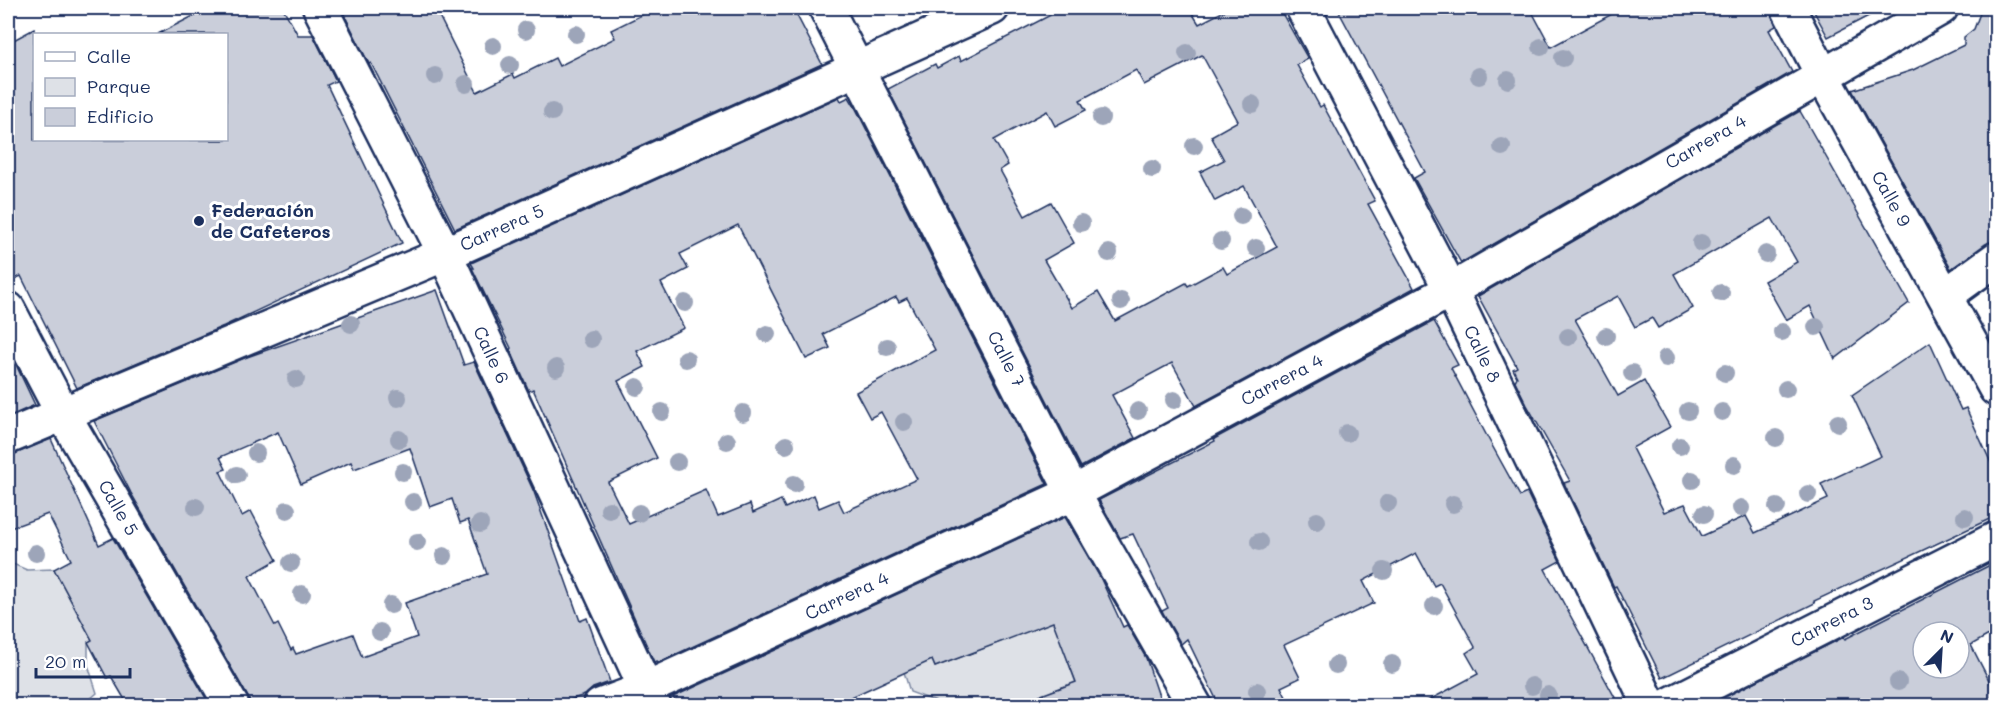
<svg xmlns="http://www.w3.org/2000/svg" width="2004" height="713" font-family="Mali,sans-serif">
  <rect width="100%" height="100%" fill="#fff"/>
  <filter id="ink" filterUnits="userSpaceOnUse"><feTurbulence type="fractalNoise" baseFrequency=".0167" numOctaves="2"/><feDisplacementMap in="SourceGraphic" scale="12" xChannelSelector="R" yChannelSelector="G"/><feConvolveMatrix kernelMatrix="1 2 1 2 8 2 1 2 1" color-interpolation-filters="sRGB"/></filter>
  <g filter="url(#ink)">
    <g fill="#dee1e7" stroke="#7c88a2" stroke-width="1.5">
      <polygon points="8,562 27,570 54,569 92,640 88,643 88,665 97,693 83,705 8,705"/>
      <polygon points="1068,602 1085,642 1064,650 1076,683 1052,691 1057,705 945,705 910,692 904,672 929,652 935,667 1008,639"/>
    </g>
    <g fill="#caceda" stroke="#1b2f5e" stroke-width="1.5" fill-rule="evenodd">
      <polygon points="209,8 283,8 298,35 313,35 336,81 327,85 402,243 224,326 77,388 21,276 8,282 8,43 34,29 34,140 226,140 226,34 158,34"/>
      <polygon points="341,8 435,8 477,92 513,74 515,78 555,58 559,66 615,38 611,30 656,8 793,8 822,64 455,229 371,63 369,64"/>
      <path d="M1064,8H1189L1199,24L1230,8H1279L1308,59L1297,65L1320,107L1323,105L1375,201L1368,204L1414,288L1196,406L1172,363L1112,395L1135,438L1081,467L888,89L935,64L937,68L959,56L961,61ZM1202,55L1238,121L1211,136L1224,160L1200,172L1215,201L1244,186L1277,247L1227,274L1223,267L1188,286L1186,283L1115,321L1098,292L1072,308L1044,260L1074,243L1051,202L1025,216L1000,170L1008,165L994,140L1047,111L1055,126L1086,110L1080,100L1136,70L1144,85Z"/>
      <polygon points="1337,8 1530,8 1551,47 1623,8 1769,8 1776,26 1769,30 1792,72 1461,263 1414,178 1425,172"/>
      <polygon points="1809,8 1884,8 1828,37 1812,8"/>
      <polygon points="1982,8 1996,8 1996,238 1951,269 1852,90 1913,70 1964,45 1964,37 1974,29"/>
      <path d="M839,97L841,101L849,97L855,107L1047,484L657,663V661L654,662L533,389L529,391L510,349L511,348L472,268H474L471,263ZM738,225L806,359L830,348L823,334L896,297L899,302L907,298L935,350L856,392L870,418L881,412L917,479L844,512L838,500L819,508L814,495L785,508L781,500L753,513L750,504L718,517L706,490L629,524L608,482L657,458L618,381L645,367L637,351L684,328L661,283L688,269L680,254Z"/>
      <polygon points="1800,111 1909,303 1835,359 1810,306 1786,320 1764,281 1797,262 1772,218 1674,274 1693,308 1658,328 1652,318 1635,327 1618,296 1575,319 1618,396 1644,381 1670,427 1632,448 1664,512 1685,504 1702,536 1746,516 1755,533 1828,499 1821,484 1881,456 1852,395 1930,342 1961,410 1966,408 1996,474 1996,516 1814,601 1815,603 1662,678 1616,586 1614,587 1564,483 1570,481 1527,405 1515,381 1517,377 1513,369 1517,367 1478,296"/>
      <path d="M437,290L464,365L474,362L534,492L580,621L587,618L610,682L593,688L585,695L554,705H251L248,697L131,493L94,421L247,357ZM278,432L301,484L351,462L354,469L410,448L430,507L452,499L460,523L468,520L487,574L405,603L417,637L362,657L353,634L296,654L293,648L291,650L278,624L275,626L249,576L277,560L251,511L242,516L220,471L226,469L220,457Z"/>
      <polygon points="1434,321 1458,365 1451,368 1489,440 1520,496 1527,493 1560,561 1545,569 1619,705 1420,705 1478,674 1466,653 1475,647 1440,583 1434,586 1416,553 1363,581 1374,603 1284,645 1300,678 1281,687 1290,705 1219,705 1187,639 1181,644 1162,611 1168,608 1133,534 1120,538 1099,500 1215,441 1214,439"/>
      <polygon points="8,348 35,405 8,417"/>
      <polygon points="51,439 99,545 113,538 210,705 128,705 111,676 107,678 88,642 92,640 54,569 71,560 48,514 8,529 8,455 15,454"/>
      <polygon points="1065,517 1100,577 1123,627 1127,625 1146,658 1162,705 1021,705 1020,703 1076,682 1053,622 935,667 932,660 834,705 678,705 673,697"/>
      <path d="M1996,562V631L1971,645L1996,694V705H1709L1844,637L1845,639ZM1923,632H1959V668H1923Z"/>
    </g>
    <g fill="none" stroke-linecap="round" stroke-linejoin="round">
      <g stroke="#1b2f5e" stroke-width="38">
        <g id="minor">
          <polyline points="320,8 445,254 654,706"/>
          <polyline points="826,8 1073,493 1195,706"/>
          <polyline points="1303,8 1451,290 1650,706"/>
          <polyline points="1788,8 1822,74 1996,389"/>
          <polyline points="1945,296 1996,259"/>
          <polyline points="8,309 63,414 232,706"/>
          <polyline points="8,437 445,254 992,8"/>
          <polyline points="600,706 645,689 1073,493 1451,290 1941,8"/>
          <polyline points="1667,706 1996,539"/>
        </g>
      </g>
      <use href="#minor" stroke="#fff" stroke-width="33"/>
    </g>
    <g fill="#9da5b9">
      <circle cx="526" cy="30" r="9"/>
      <circle cx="576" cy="34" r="9"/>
      <circle cx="493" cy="46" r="9"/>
      <circle cx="1541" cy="47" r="9"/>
      <circle cx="1187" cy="53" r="9"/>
      <circle cx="1563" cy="58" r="9"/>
      <circle cx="510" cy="65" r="9"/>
      <circle cx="435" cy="76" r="9"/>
      <circle cx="1479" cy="76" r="9"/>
      <circle cx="1508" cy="80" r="9"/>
      <circle cx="466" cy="84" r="9"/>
      <circle cx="1252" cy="104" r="9"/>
      <circle cx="552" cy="112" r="9"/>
      <circle cx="1101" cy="118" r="9"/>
      <circle cx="1194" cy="146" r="9"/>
      <circle cx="1502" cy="147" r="9"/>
      <circle cx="1152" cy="169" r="9"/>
      <circle cx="1241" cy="216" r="9"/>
      <circle cx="1081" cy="223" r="9"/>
      <circle cx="1221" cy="241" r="9"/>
      <circle cx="1701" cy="243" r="9"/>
      <circle cx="1256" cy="248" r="9"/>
      <circle cx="1109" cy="253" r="9"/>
      <circle cx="1766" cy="254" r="9"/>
      <circle cx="1721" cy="293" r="9"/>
      <circle cx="1121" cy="301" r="9"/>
      <circle cx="685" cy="303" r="9"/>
      <circle cx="351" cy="324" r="9"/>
      <circle cx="1816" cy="327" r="9"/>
      <circle cx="1782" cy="332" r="9"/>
      <circle cx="767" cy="334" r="9"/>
      <circle cx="1606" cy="336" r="9"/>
      <circle cx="1568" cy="337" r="9"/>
      <circle cx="591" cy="339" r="9"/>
      <circle cx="887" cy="347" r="9"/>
      <circle cx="1666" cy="358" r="9"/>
      <circle cx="686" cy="359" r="9"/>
      <circle cx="556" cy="368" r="9"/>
      <circle cx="1632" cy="373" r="9"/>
      <circle cx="1725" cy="373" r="9"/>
      <circle cx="296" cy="379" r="9"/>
      <circle cx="637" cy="387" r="9"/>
      <circle cx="1786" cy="389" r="9"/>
      <circle cx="398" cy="398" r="9"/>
      <circle cx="1174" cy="400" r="9"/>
      <circle cx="1138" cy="411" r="9"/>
      <circle cx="1688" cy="411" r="9"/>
      <circle cx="662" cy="412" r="9"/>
      <circle cx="1722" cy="412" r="9"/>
      <circle cx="743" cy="413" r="9"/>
      <circle cx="904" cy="422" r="9"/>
      <circle cx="1838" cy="423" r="9"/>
      <circle cx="1347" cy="433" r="9"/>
      <circle cx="1776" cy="438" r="9"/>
      <circle cx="399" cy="439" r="9"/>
      <circle cx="727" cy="441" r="9"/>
      <circle cx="786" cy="445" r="9"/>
      <circle cx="1680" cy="446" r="9"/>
      <circle cx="256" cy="453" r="9"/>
      <circle cx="677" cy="462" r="9"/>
      <circle cx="1734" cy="465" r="9"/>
      <circle cx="403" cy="472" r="9"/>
      <circle cx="237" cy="475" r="9"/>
      <circle cx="1692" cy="480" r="9"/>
      <circle cx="794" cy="484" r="9"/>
      <circle cx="1808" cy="494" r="9"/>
      <circle cx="413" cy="502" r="9"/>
      <circle cx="1388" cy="503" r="9"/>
      <circle cx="1453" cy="504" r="9"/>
      <circle cx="196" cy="507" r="9"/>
      <circle cx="1777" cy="507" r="9"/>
      <circle cx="1741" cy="508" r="9"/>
      <circle cx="287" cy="510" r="9"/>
      <circle cx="609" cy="510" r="9"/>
      <circle cx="639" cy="513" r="9"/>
      <circle cx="1704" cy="514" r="9"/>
      <circle cx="1965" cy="517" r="9"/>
      <circle cx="1317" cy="521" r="9"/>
      <circle cx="480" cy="524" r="9"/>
      <circle cx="417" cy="542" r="9"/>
      <circle cx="1259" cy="542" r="9"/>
      <circle cx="36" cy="553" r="9"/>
      <circle cx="444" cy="556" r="9"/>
      <circle cx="291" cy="563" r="9"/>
      <circle cx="1384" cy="571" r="9"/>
      <circle cx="302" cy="594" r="9"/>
      <circle cx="391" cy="605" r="9"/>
      <circle cx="1434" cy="606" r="9"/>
      <circle cx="380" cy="632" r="9"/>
      <circle cx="1392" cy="664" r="9"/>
      <circle cx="1336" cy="665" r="9"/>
      <circle cx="1898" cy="682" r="9"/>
      <circle cx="1532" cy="686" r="9"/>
      <circle cx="1257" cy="691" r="9"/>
      <circle cx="1548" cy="695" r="9"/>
    </g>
  </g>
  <circle fill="#1b2f5e" stroke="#fff" stroke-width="2" cx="199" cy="221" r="6"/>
  <g text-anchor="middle" stroke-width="6" stroke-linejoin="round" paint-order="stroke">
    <g font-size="18" fill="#1b2f5e" stroke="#fff">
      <text transform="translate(1706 142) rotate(-30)" y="6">Carrera 4</text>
      <text transform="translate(1891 199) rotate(61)" y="6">Calle 9</text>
      <text transform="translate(502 228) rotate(-24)" y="6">Carrera 5</text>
      <text transform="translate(1482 354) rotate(64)" y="6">Calle 8</text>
      <text transform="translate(491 355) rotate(65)" y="6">Calle 6</text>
      <text transform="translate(1006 359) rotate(63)" y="6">Calle 7</text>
      <text transform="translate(1282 380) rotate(-28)" y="6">Carrera 4</text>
      <text transform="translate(118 508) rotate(60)" y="6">Calle 5</text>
      <text transform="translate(847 596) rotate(-25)" y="6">Carrera 4</text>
      <text transform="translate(1832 622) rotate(-27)" y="6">Carrera 3</text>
    </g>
    <g font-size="18" font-weight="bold" fill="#1b2f5e" stroke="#fff" text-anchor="start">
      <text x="211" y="217">Federación<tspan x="211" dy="21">de Cafeteros</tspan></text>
    </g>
  </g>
  <rect width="2004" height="713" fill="none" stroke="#fff" stroke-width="30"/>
  <rect x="15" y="15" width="1974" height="683" fill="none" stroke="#1b2f5e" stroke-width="2" filter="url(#ink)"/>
  <rect x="33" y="33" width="195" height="108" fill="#ffffff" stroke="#a4acbf" stroke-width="1.5"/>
  <rect x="45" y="52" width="30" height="9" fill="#ffffff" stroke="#a4acbf" stroke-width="1.5"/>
  <text x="87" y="63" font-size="18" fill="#1b2f5e">Calle</text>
  <rect x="45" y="78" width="30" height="18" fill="#dee1e7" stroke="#a4acbf" stroke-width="1.5"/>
  <text x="87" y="93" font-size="18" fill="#1b2f5e">Parque</text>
  <rect x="45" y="108" width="30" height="18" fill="#caceda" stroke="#a4acbf" stroke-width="1.5"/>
  <text x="87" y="123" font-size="18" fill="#1b2f5e">Edificio</text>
  <g transform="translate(1941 650) rotate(24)"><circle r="28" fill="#ffffff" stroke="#a4acbf" stroke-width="1.5"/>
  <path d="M0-4.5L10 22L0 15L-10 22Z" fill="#1b2f5e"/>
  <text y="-9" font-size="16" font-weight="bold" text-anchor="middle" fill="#1b2f5e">N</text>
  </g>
  <path d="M36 668v9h94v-9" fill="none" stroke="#1b2f5e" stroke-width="3"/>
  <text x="45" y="668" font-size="18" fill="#1b2f5e" stroke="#ffffff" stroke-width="4.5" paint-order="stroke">20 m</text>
</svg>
